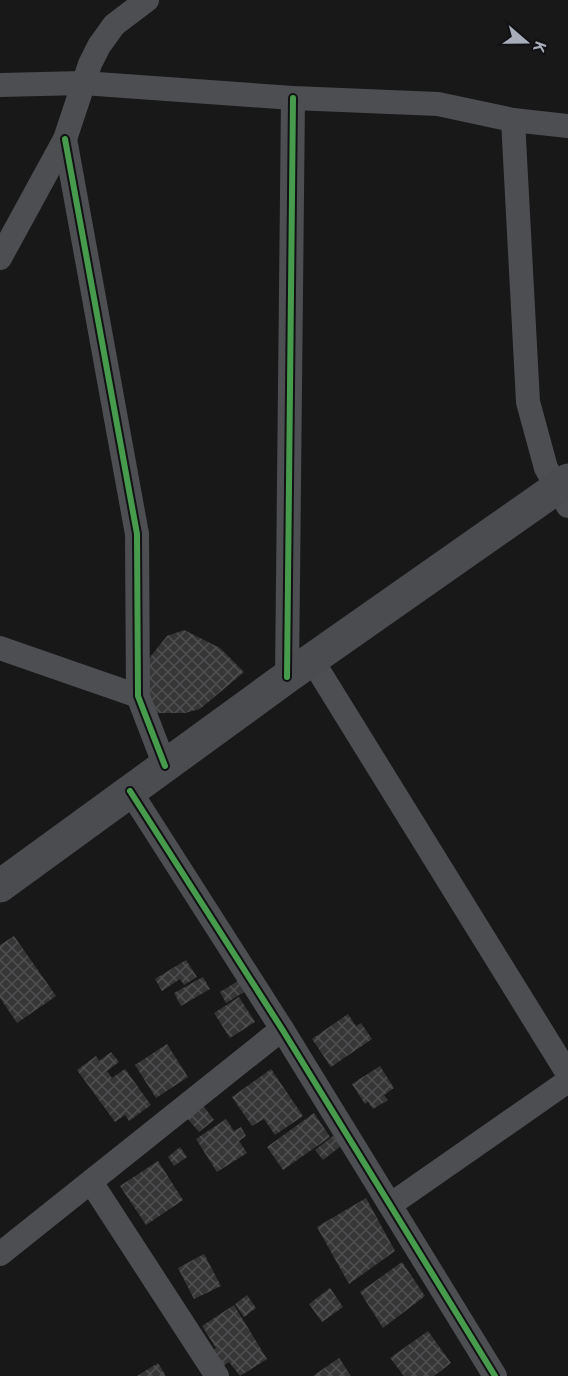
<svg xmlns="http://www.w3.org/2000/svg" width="568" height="1376" font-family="Barlow,sans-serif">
  <defs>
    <pattern id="building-cross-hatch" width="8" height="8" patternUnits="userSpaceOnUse" patternTransform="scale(1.5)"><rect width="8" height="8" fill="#363637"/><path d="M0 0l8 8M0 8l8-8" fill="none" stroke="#505052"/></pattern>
  </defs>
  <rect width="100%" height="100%" fill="#181818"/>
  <g fill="url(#building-cross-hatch)">
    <polygon points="184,630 220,648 244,672 200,709 185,713 156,713 148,701 147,661 167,636"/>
    <polygon points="14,936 56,996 17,1023 0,998 0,945"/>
    <polygon points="186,960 197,977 184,985 180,979 162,991 155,979"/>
    <polygon points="203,977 210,989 181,1006 174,993"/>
    <polygon points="238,981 244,992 226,1003 220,992"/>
    <polygon points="239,997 255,1022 230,1038 214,1013"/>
    <polygon points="348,1014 356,1026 361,1023 372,1039 331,1067 312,1039"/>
    <polygon points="167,1044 188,1077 156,1098 135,1065"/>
    <polygon points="111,1052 119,1062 107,1071 112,1078 125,1069 151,1105 129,1121 125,1115 115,1122 77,1070 96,1056 99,1061"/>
    <polygon points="380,1066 394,1088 384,1095 388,1100 373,1109 368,1102 365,1104 352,1084"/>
    <polygon points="271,1069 303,1116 275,1135 264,1119 252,1126 232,1097"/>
    <polygon points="202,1104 214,1120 199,1132 186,1117"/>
    <polygon points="314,1113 330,1137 283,1170 267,1147"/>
    <polygon points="226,1119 234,1131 241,1127 246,1136 239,1141 247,1153 217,1172 196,1139"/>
    <polygon points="333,1136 341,1146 323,1160 315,1150"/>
    <polygon points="180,1147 187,1157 174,1166 168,1157"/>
    <polygon points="158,1161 183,1200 146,1225 120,1186"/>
    <polygon points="366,1198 395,1251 349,1284 317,1227"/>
    <polygon points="204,1254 221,1286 194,1299 178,1268"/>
    <polygon points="402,1262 425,1296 383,1328 360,1292"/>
    <polygon points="330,1288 343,1307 322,1322 309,1304"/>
    <polygon points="247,1295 256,1308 244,1317 235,1304"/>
    <polygon points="234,1305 267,1359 240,1376 229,1362 221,1367 211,1351 216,1348 202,1326"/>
    <polygon points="428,1331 451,1363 434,1376 404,1376 390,1358"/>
    <polygon points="339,1358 351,1376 313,1376"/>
    <polygon points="158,1363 166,1376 137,1376"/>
  </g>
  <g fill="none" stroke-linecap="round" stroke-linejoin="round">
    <g stroke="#4c4e51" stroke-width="24">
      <polyline points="0,85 83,83 293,98 438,104 513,120 568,126"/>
      <polyline points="513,120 528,402 546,468 568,506"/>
      <polyline points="65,139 137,534 138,696 165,766"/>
      <polyline points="0,258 65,139 90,64 99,46 114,25 147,0"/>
      <polyline points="0,648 138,696"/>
      <polyline points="312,660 568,1074"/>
      <polyline points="287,677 293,98"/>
      <polyline points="130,791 282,1029 495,1376"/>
      <polyline points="91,1182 217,1376"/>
      <polyline points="390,1205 568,1081"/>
      <polyline points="0,1254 282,1029"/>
    </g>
    <polyline stroke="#4a4c50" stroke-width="33" points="0,886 287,677 568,480"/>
    <g stroke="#121214" stroke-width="10">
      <g id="cycleway">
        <polyline points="65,139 137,534 138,696 165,766"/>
        <polyline points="287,677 293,98"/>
        <polyline points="130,791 282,1029 495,1376"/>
      </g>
    </g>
    <use href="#cycleway" stroke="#469c4c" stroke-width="6"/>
  </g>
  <g transform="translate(526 42) rotate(110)" stroke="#121214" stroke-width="4.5" paint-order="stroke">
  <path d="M0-4.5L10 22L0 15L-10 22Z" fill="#a8adba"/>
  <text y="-9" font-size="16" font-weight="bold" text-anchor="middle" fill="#a8adba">K</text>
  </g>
</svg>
